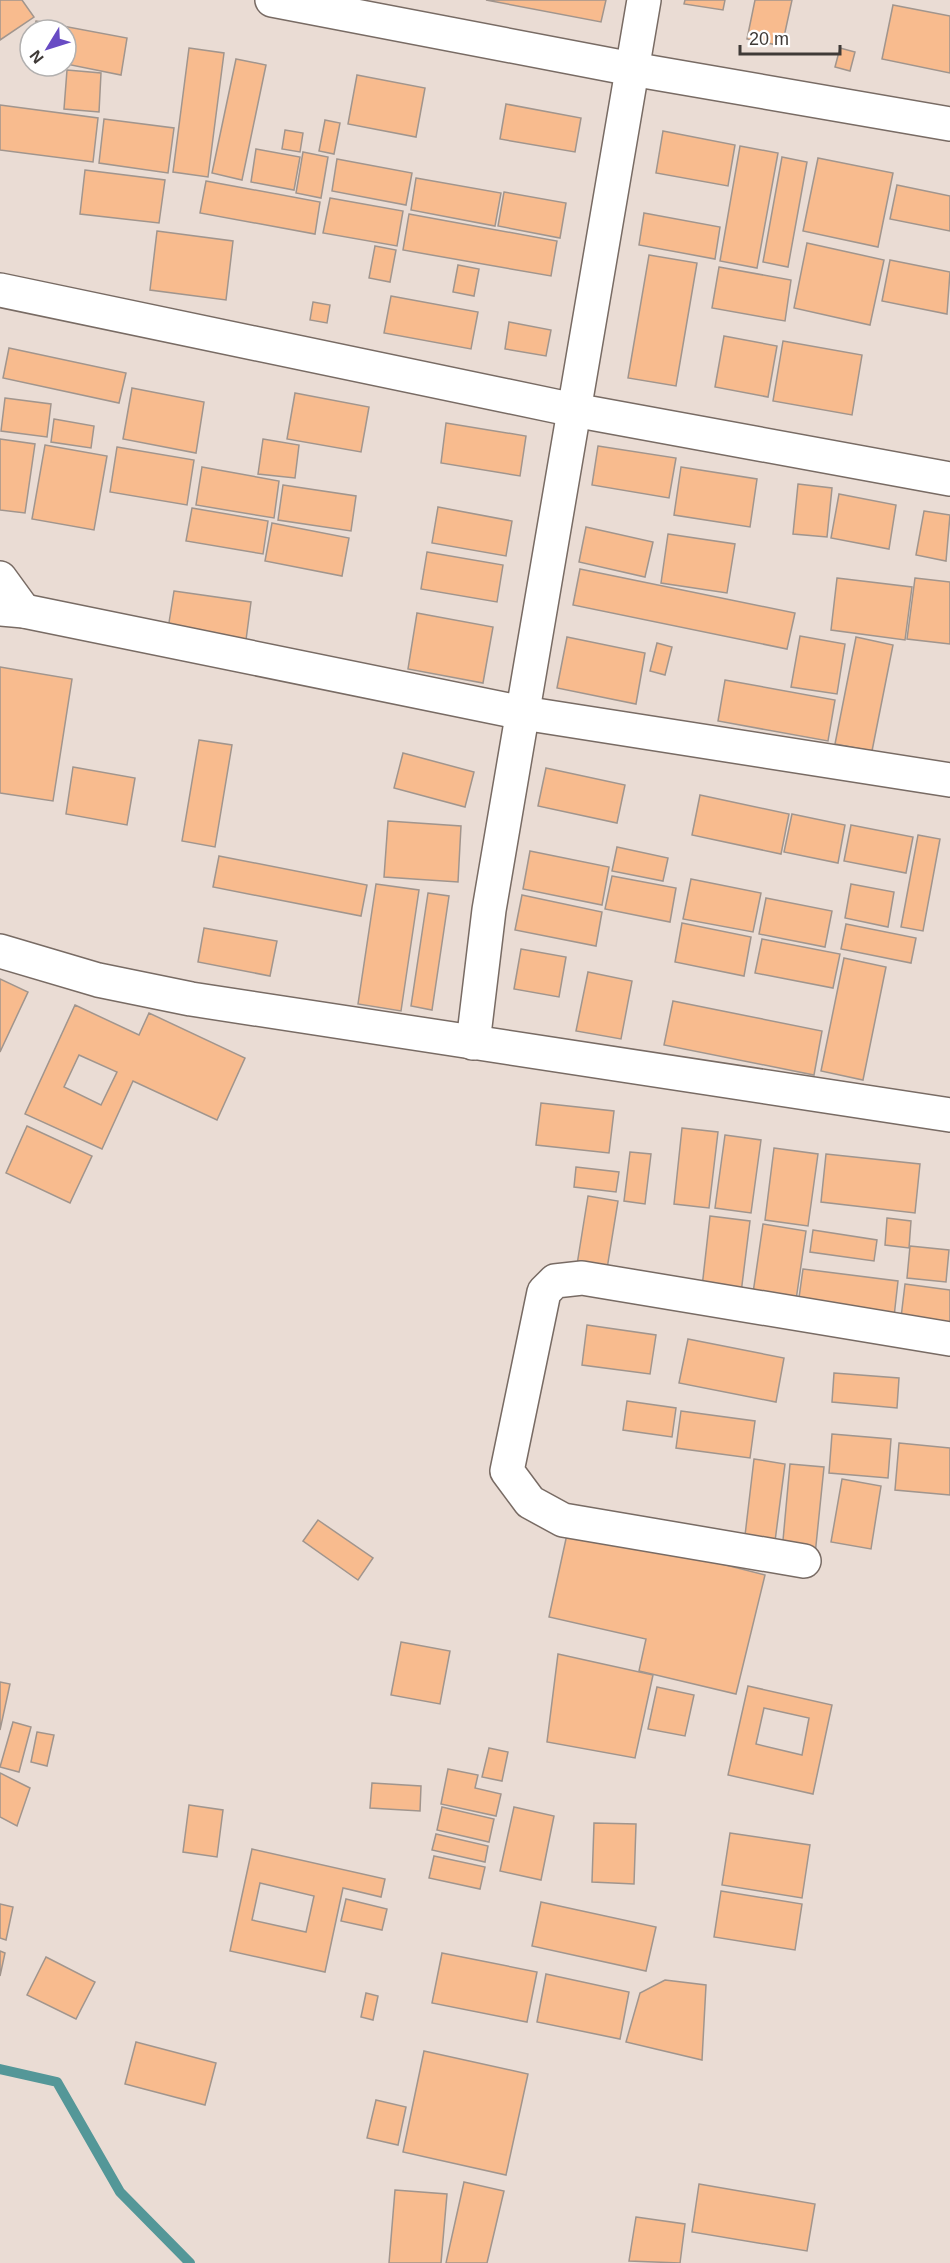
<svg xmlns="http://www.w3.org/2000/svg" width="950" height="2263" font-family="Helvetica,sans-serif">
  <rect width="100%" height="100%" fill="#eadcd4"/>
  <g fill="none" stroke-linecap="round" stroke-linejoin="round">
    <polyline stroke="#549798" stroke-width="10" points="0,2069 57,2082 120,2192 190,2263"/>
  </g>
  <g fill="#f8bb8e" stroke="#a1958d" stroke-width="1.5" fill-rule="evenodd">
    <polygon points="0,0 22,0 34,17 0,40"/>
    <polygon points="486,0 606,0 601,22"/>
    <polygon points="685,0 725,0 723,10 684,4"/>
    <polygon points="755,0 792,0 782,46 747,39"/>
    <polygon points="893,5 950,16 950,73 882,59"/>
    <polygon points="36,21 127,38 121,75 66,64 66,30 34,30"/>
    <polygon points="189,48 224,53 208,177 173,172"/>
    <polygon points="840,48 855,52 850,71 835,67"/>
    <polygon points="236,59 266,65 242,180 212,173"/>
    <polygon points="67,70 101,73 99,112 64,109"/>
    <polygon points="357,75 425,88 416,137 348,124"/>
    <polygon points="506,104 581,118 575,152 500,139"/>
    <polygon points="0,105 98,118 93,162 0,150"/>
    <polygon points="104,119 174,128 168,173 99,163"/>
    <polygon points="325,120 340,123 334,154 319,151"/>
    <polygon points="285,130 303,133 300,152 282,149"/>
    <polygon points="663,131 735,145 728,186 656,173"/>
    <polygon points="740,146 778,153 757,268 720,261"/>
    <polygon points="256,149 300,157 294,190 251,182"/>
    <polygon points="303,152 328,157 321,198 296,193"/>
    <polygon points="782,157 807,162 788,267 763,262"/>
    <polygon points="818,158 893,173 878,247 803,231"/>
    <polygon points="337,159 412,173 406,205 332,191"/>
    <polygon points="85,170 165,180 159,223 80,214"/>
    <polygon points="416,178 501,193 495,226 411,210"/>
    <polygon points="206,181 320,202 315,234 200,213"/>
    <polygon points="897,185 950,196 950,231 890,219"/>
    <polygon points="504,192 566,203 560,238 498,226"/>
    <polygon points="330,198 403,211 397,246 323,233"/>
    <polygon points="644,213 720,227 715,259 639,245"/>
    <polygon points="409,214 557,241 551,276 403,250"/>
    <polygon points="157,231 233,241 226,300 150,290"/>
    <polygon points="807,243 884,260 870,325 794,308"/>
    <polygon points="375,246 396,250 390,282 369,278"/>
    <polygon points="649,255 697,263 676,386 628,378"/>
    <polygon points="890,260 950,272 947,314 882,301"/>
    <polygon points="458,265 479,269 474,296 453,292"/>
    <polygon points="719,267 791,280 785,321 712,308"/>
    <polygon points="391,296 478,312 471,349 384,333"/>
    <polygon points="313,302 330,305 327,323 310,320"/>
    <polygon points="509,322 551,330 546,356 505,349"/>
    <polygon points="724,336 777,346 768,397 715,387"/>
    <polygon points="783,341 862,355 852,415 773,401"/>
    <polygon points="9,348 126,373 119,403 3,378"/>
    <polygon points="132,388 204,402 196,453 123,439"/>
    <polygon points="295,393 369,407 361,452 287,439"/>
    <polygon points="5,398 51,404 47,437 1,431"/>
    <polygon points="54,419 94,426 91,448 51,442"/>
    <polygon points="446,423 526,436 520,476 441,463"/>
    <polygon points="0,439 35,444 25,513 0,510"/>
    <polygon points="263,439 299,445 295,478 258,474"/>
    <polygon points="45,445 107,456 94,530 32,519"/>
    <polygon points="598,446 676,458 669,498 592,485"/>
    <polygon points="117,447 194,460 187,505 110,492"/>
    <polygon points="202,467 279,481 274,518 196,505"/>
    <polygon points="681,467 757,479 750,527 674,515"/>
    <polygon points="798,484 832,488 827,537 793,534"/>
    <polygon points="283,485 356,496 351,531 278,520"/>
    <polygon points="839,494 896,505 889,549 831,538"/>
    <polygon points="438,507 512,521 506,556 432,543"/>
    <polygon points="192,508 268,521 263,554 186,541"/>
    <polygon points="924,511 950,515 946,561 916,555"/>
    <polygon points="272,523 349,538 342,576 265,561"/>
    <polygon points="586,527 653,542 645,577 579,562"/>
    <polygon points="668,534 735,544 727,593 661,583"/>
    <polygon points="427,552 503,565 497,602 421,589"/>
    <polygon points="580,569 795,613 787,649 573,605"/>
    <polygon points="837,578 912,587 905,640 831,630"/>
    <polygon points="915,578 950,582 950,644 907,639"/>
    <polygon points="174,591 251,602 246,640 168,629"/>
    <polygon points="417,613 493,627 483,683 408,669"/>
    <polygon points="800,636 845,644 837,694 791,687"/>
    <polygon points="567,637 645,653 636,704 557,688"/>
    <polygon points="856,637 893,645 872,751 835,744"/>
    <polygon points="657,643 672,647 665,675 650,671"/>
    <polygon points="0,667 72,679 53,801 0,793"/>
    <polygon points="725,680 835,700 828,741 718,721"/>
    <polygon points="199,740 232,745 215,847 182,841"/>
    <polygon points="403,753 474,772 465,807 394,788"/>
    <polygon points="73,767 135,778 127,825 66,814"/>
    <polygon points="546,768 625,785 617,823 538,806"/>
    <polygon points="700,795 789,814 781,854 692,835"/>
    <polygon points="792,814 845,825 838,863 784,852"/>
    <polygon points="388,821 461,826 458,882 384,877"/>
    <polygon points="851,825 913,837 906,873 844,861"/>
    <polygon points="918,835 940,839 923,931 901,927"/>
    <polygon points="617,847 668,858 663,881 612,871"/>
    <polygon points="530,851 609,867 602,905 523,889"/>
    <polygon points="219,856 367,885 361,916 213,887"/>
    <polygon points="612,876 676,888 670,922 605,909"/>
    <polygon points="691,879 761,893 753,932 683,919"/>
    <polygon points="376,884 419,890 401,1011 358,1004"/>
    <polygon points="851,884 894,892 888,927 845,918"/>
    <polygon points="428,893 449,896 432,1010 411,1006"/>
    <polygon points="522,895 602,912 596,946 515,930"/>
    <polygon points="766,898 832,911 825,947 759,934"/>
    <polygon points="682,923 751,937 744,976 675,962"/>
    <polygon points="846,924 916,938 911,963 841,949"/>
    <polygon points="204,928 277,941 270,976 198,962"/>
    <polygon points="762,939 840,954 833,988 755,973"/>
    <polygon points="521,949 566,957 559,997 514,989"/>
    <polygon points="844,958 886,967 863,1080 821,1071"/>
    <polygon points="588,972 632,981 621,1039 576,1031"/>
    <polygon points="0,979 28,992 0,1052"/>
    <polygon points="673,1001 822,1031 814,1075 664,1045"/>
    <path d="M75,1005L139,1035L149,1013L245,1058L217,1120L133,1081L102,1149L25,1114ZM79,1055L117,1072L101,1105L64,1087Z"/>
    <polygon points="541,1103 614,1111 609,1153 536,1145"/>
    <polygon points="27,1126 92,1156 70,1203 6,1173"/>
    <polygon points="682,1128 718,1132 709,1208 674,1204"/>
    <polygon points="725,1135 761,1140 751,1213 715,1208"/>
    <polygon points="774,1148 818,1154 808,1226 765,1220"/>
    <polygon points="630,1152 651,1154 645,1204 624,1201"/>
    <polygon points="826,1154 920,1164 915,1213 821,1202"/>
    <polygon points="576,1167 619,1172 616,1192 574,1187"/>
    <polygon points="588,1196 618,1201 606,1275 576,1271"/>
    <polygon points="710,1216 750,1221 740,1301 701,1296"/>
    <polygon points="887,1218 911,1221 909,1248 885,1245"/>
    <polygon points="763,1224 806,1231 795,1307 752,1300"/>
    <polygon points="813,1230 877,1240 874,1261 810,1252"/>
    <polygon points="910,1246 949,1250 946,1282 907,1278"/>
    <polygon points="803,1269 898,1281 894,1317 798,1305"/>
    <polygon points="905,1284 950,1290 950,1332 900,1326"/>
    <polygon points="587,1325 656,1335 650,1374 582,1365"/>
    <polygon points="688,1339 784,1358 776,1402 679,1383"/>
    <polygon points="834,1373 899,1378 897,1408 832,1402"/>
    <polygon points="627,1401 676,1408 672,1437 623,1430"/>
    <polygon points="681,1411 755,1421 750,1458 676,1448"/>
    <polygon points="832,1434 891,1439 888,1478 829,1473"/>
    <polygon points="899,1443 950,1448 950,1495 895,1490"/>
    <polygon points="754,1459 785,1464 774,1549 744,1544"/>
    <polygon points="790,1464 824,1467 815,1555 782,1551"/>
    <polygon points="842,1479 881,1486 871,1549 831,1542"/>
    <polygon points="318,1520 373,1558 358,1580 303,1541"/>
    <polygon points="569,1525 765,1575 736,1694 639,1671 646,1639 549,1617"/>
    <polygon points="401,1642 450,1651 440,1704 391,1695"/>
    <polygon points="558,1654 653,1675 635,1758 547,1742"/>
    <polygon points="0,1682 10,1684 0,1730"/>
    <path d="M748,1686L832,1705L813,1794L728,1775ZM764,1708L809,1718L802,1755L756,1744Z"/>
    <polygon points="657,1687 694,1695 685,1736 648,1729"/>
    <polygon points="13,1722 31,1727 19,1772 0,1767"/>
    <polygon points="37,1732 54,1735 47,1766 31,1762"/>
    <polygon points="489,1748 508,1752 502,1781 482,1777"/>
    <polygon points="448,1769 478,1775 475,1788 501,1794 496,1816 441,1804"/>
    <polygon points="0,1773 30,1788 17,1826 0,1817"/>
    <polygon points="372,1783 421,1786 420,1811 370,1808"/>
    <polygon points="189,1805 223,1810 217,1857 183,1852"/>
    <polygon points="442,1807 494,1819 489,1842 437,1830"/>
    <polygon points="514,1807 554,1816 541,1880 500,1871"/>
    <polygon points="594,1823 636,1824 634,1884 592,1882"/>
    <polygon points="730,1833 810,1845 802,1898 722,1885"/>
    <polygon points="436,1834 488,1846 485,1862 432,1850"/>
    <path d="M252,1849L385,1879L381,1897L343,1888L325,1972L230,1951ZM260,1883L314,1896L306,1932L252,1920Z"/>
    <polygon points="434,1856 485,1867 480,1889 429,1878"/>
    <polygon points="721,1891 802,1904 795,1950 714,1937"/>
    <polygon points="346,1899 387,1909 382,1930 341,1921"/>
    <polygon points="541,1902 656,1927 646,1971 532,1946"/>
    <polygon points="0,1904 13,1907 6,1940 0,1938"/>
    <polygon points="0,1951 5,1953 0,1976"/>
    <polygon points="442,1953 537,1972 527,2022 432,2003"/>
    <polygon points="46,1957 95,1982 76,2019 27,1995"/>
    <polygon points="546,1974 629,1992 620,2039 537,2022"/>
    <polygon points="665,1980 706,1985 702,2060 626,2042 640,1993"/>
    <polygon points="366,1993 378,1996 373,2020 361,2017"/>
    <polygon points="136,2042 216,2063 205,2105 125,2084"/>
    <polygon points="424,2051 528,2074 506,2175 403,2152"/>
    <polygon points="376,2100 406,2107 398,2145 367,2138"/>
    <polygon points="464,2182 504,2191 487,2263 446,2263"/>
    <polygon points="699,2184 815,2204 807,2251 692,2232"/>
    <polygon points="395,2190 447,2194 441,2263 389,2263"/>
    <polygon points="636,2217 685,2224 680,2263 629,2261"/>
  </g>
  <g fill="none" stroke-linecap="round" stroke-linejoin="round">
    <g stroke="#786b64" stroke-width="36">
      <g id="minor">
        <polyline points="272,0 632,69 950,124"/>
        <polyline points="0,290 574,410 950,479"/>
        <polyline points="0,578 24,611"/>
        <polyline points="0,609 24,611 523,713 950,780"/>
        <polyline points="0,951 98,980 191,999 950,1115"/>
        <polyline points="473,1043 489,910 644,0"/>
        <polyline points="804,1561 563,1520 530,1502 507,1471 544,1292 555,1281 582,1278 950,1339"/>
      </g>
    </g>
    <use href="#minor" stroke="#fff" stroke-width="33"/>
  </g>
  <g transform="translate(48 48) rotate(232)"><circle r="28" fill="#ffffff" stroke="#b2b0af" stroke-width="1.5"/>
  <path d="M0-4.5L10 22L0 15L-10 22Z" fill="#684bc4"/>
  <text y="-9" font-size="16" font-weight="bold" text-anchor="middle" fill="#3f3a37">N</text>
  </g>
  <path d="M740 45v9h100v-9" fill="none" stroke="#3f3a37" stroke-width="3"/>
  <text x="749" y="45" font-size="18" fill="#3f3a37" stroke="#ffffff" stroke-width="4.5" paint-order="stroke">20 m</text>
</svg>
